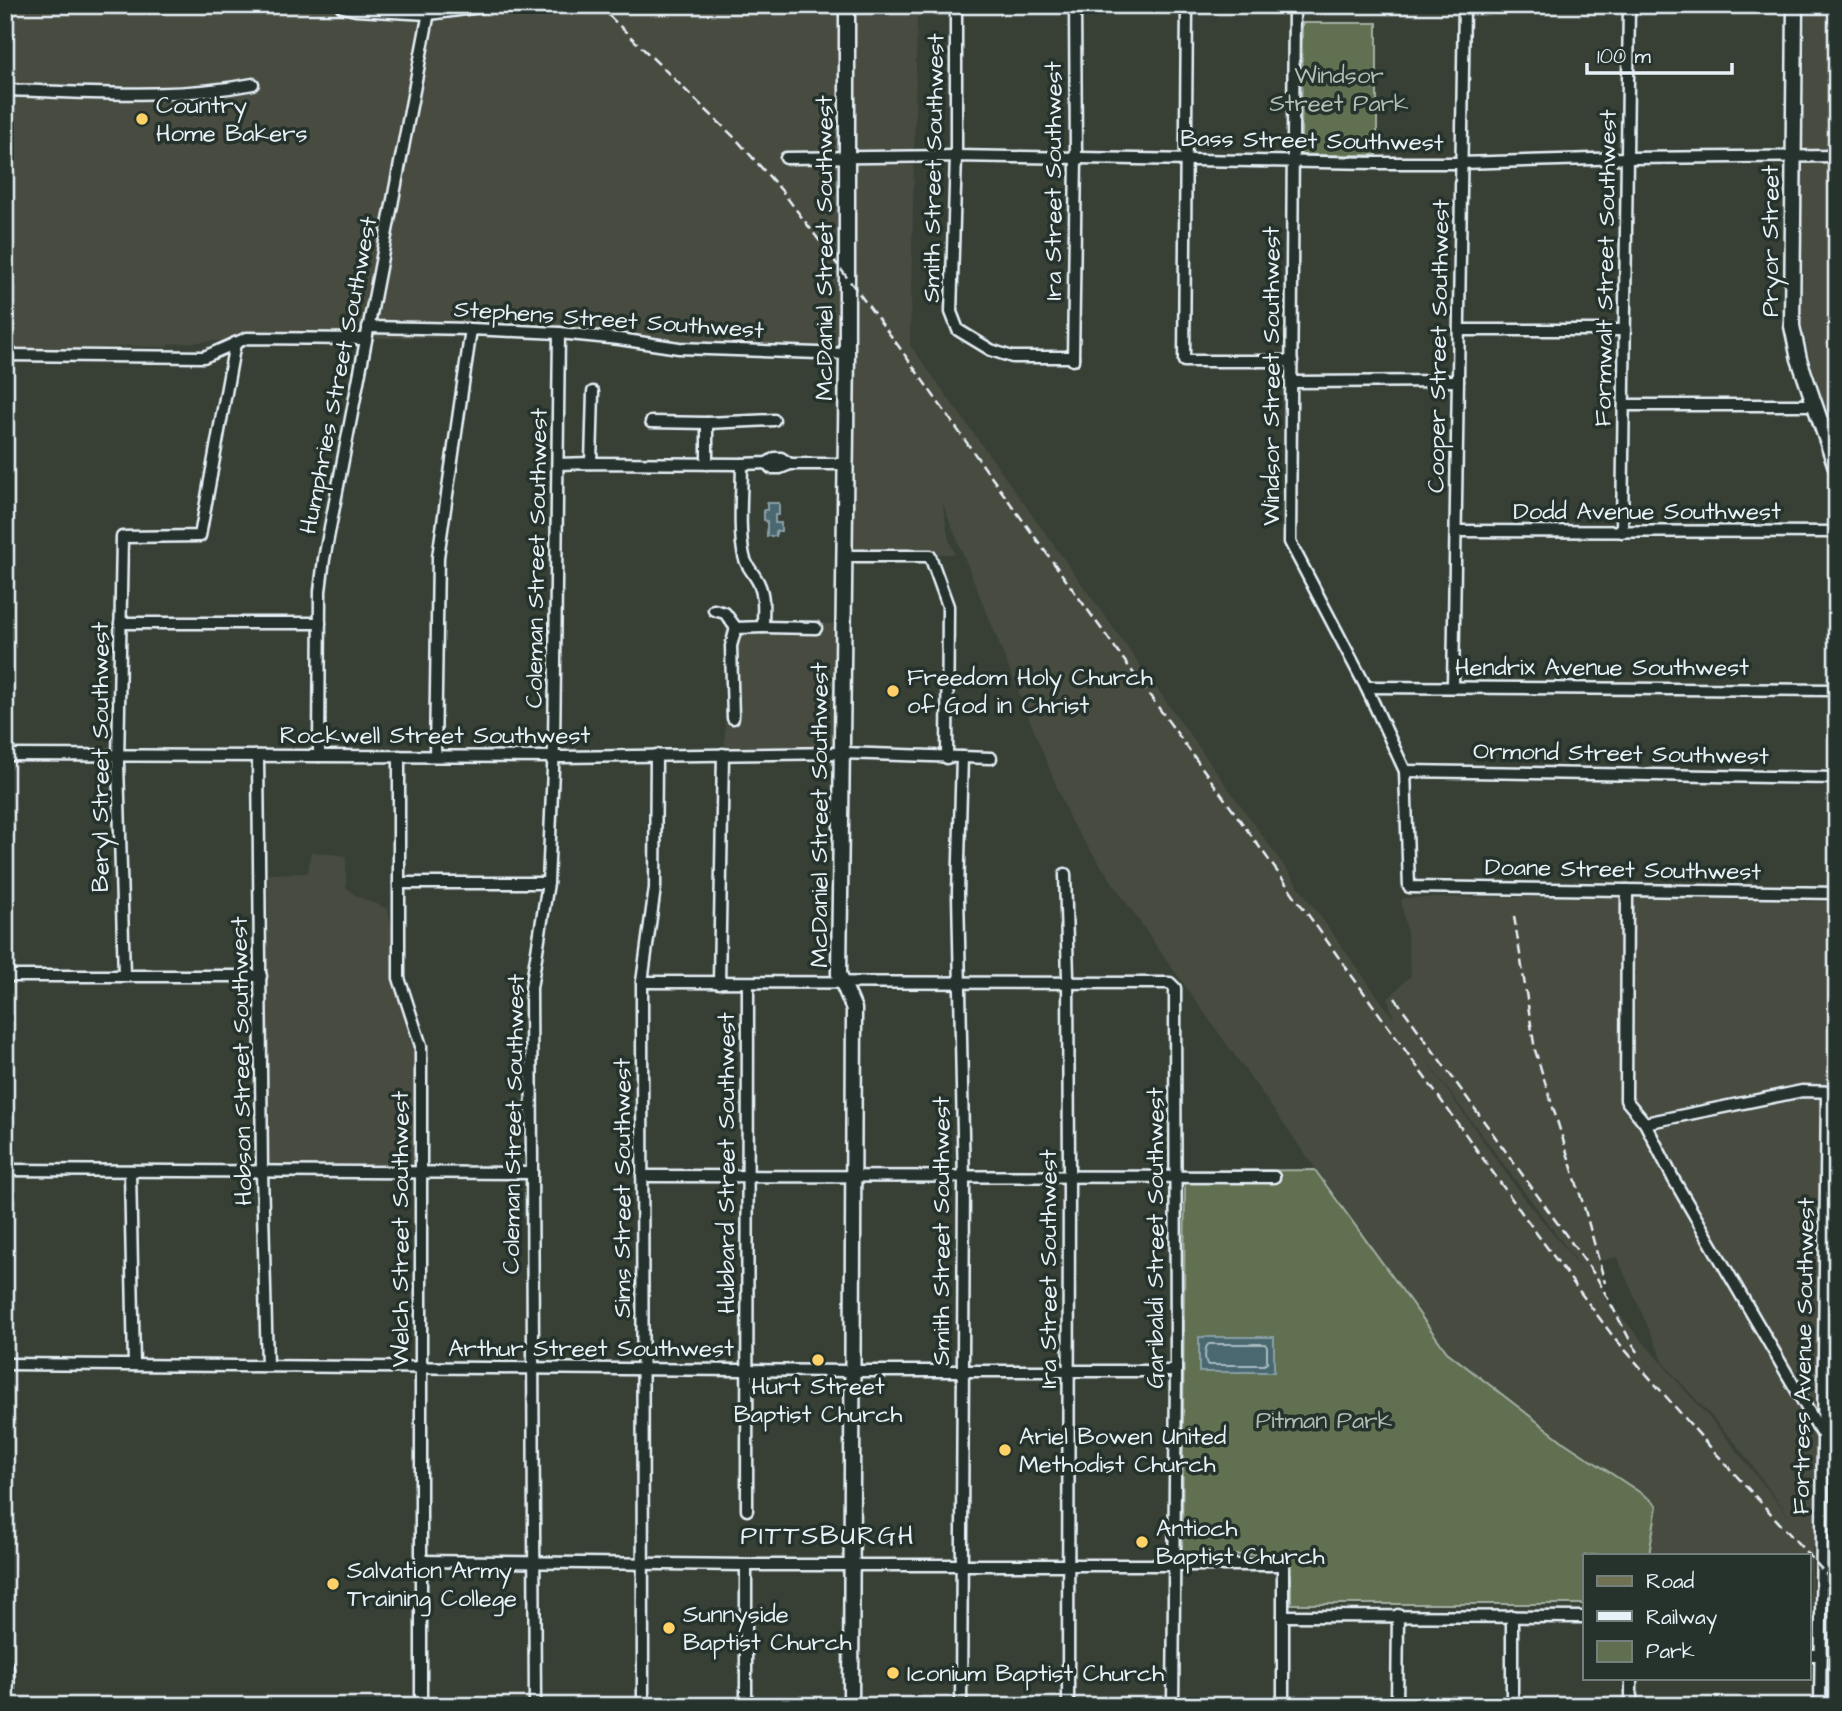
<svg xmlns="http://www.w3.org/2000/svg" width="1842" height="1711" font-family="'Architects Daughter',sans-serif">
  <rect width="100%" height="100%" fill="#384036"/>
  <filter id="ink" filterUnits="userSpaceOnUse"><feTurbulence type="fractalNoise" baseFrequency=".0143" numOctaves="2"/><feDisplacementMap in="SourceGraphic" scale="14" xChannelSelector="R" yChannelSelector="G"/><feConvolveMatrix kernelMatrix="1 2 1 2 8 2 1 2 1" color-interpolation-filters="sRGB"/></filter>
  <g filter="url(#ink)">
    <g fill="#474c40" fill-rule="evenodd">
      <path d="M5,5H960V16L917,17L910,345L1394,1019L1388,999L1411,975L1407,933L1401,900L1404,898L1612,896L1837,902V1580L1812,1548V1649H1809V1555H1649L1656,1514H1658L1447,1352L1153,941L1071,822L942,502L949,540L955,554H840L845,359L556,337L243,339L168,344V347L129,346L5,354ZM1424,1058L1587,1275L1523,1197ZM1617,1257L1665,1365L1738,1446L1794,1523L1724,1435L1604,1297L1599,1261Z"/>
      <polygon points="1806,5 1837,5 1837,440 1812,367 1801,319 1800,263"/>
      <polygon points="725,622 840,624 840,755 725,756"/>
      <polygon points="311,852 346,856 346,887 356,896 388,909 393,936 395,978 414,1046 415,1165 266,1164 268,874 308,873"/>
    </g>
    <g fill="#616f51" stroke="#a4b0a4" stroke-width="2">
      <polygon points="1302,23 1377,23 1377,155 1301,155"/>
      <polygon points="1315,1170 1447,1352 1565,1443 1650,1499 1657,1506 1649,1555 1585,1555 1585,1604 1291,1604 1291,1554 1182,1556 1185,1171"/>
    </g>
    <g fill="#48686f" stroke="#889fa6" stroke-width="2">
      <polygon points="767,503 779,503 779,515 775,515 775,523 781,523 781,531 776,531 776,536 767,536 767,521 764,520 764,510 767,510"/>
      <rect x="1199" y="1337" width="75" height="35"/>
    </g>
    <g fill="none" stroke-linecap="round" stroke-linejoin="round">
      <path stroke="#a8bac1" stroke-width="2" d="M1209,1344H1265L1267,1347V1363L1264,1365H1208C1204,1361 1204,1347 1209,1344Z"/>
      <g stroke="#e8f1f8" stroke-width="15">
        <g id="street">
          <polyline points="956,5 956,156 951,312 958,330 991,350 1012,357 1073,357"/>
          <polyline points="1187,5 1184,361 1292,361"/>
          <polyline points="1294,5 1290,542 1366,687 1405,771 1409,887 1837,893"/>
          <path d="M5,90C88,92 171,100 253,84"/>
          <polyline points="786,158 956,156 1376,163 1460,163 1627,158 1837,156"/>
          <polyline points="368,327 471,329 559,333 619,339 679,348 847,354"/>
          <polyline points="1459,330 1625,330"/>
          <polyline points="5,355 204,357 247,338 366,339"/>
          <polyline points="1073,360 1076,158 1075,5"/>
          <polyline points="1291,382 1458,381"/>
          <polyline points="1624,405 1814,405"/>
          <polyline points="651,422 707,423 774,420"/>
          <polyline points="591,463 593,392"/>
          <polyline points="767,463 771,468 780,468 790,464 846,464"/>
          <path d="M558,464L591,463L742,464C742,489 738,531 744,556C746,567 755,574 759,584C765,597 763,613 763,627L736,628L725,613L714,610"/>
          <polyline points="707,464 707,423"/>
          <polyline points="742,464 767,463 775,458 781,458 790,464"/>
          <polyline points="1457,531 1837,532"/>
          <polyline points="1622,532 1629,5"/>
          <polyline points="845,556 930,556 948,606 947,758"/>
          <polyline points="120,623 320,623"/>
          <polyline points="763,627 816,628"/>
          <polyline points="1366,687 1837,690"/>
          <polyline points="1453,687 1464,5"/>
          <polyline points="733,718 731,646 736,628"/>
          <polyline points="5,755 562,757 842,753 991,758"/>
          <polyline points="258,756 262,1172 267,1366"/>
          <polyline points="319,756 320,591 324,559 430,7"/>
          <polyline points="399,756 399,978 421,1046 421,1706"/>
          <polyline points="435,756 438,557 471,329"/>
          <polyline points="1405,771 1837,778"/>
          <polyline points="1065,874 1068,977 1069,1168 1068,1706"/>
          <polyline points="399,883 548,883"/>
          <polyline points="1627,890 1626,1100 1645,1123 1674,1180 1822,1434"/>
          <polyline points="5,976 261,976"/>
          <polyline points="124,976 118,763 122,537 200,536 235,343"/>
          <polyline points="642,982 1170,983 1175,988 1176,1371 1173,1706"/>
          <polyline points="719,983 723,754"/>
          <polyline points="1645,1123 1802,1091 1837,1092"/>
          <polyline points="5,1170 532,1173"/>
          <polyline points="130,1171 134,1365"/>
          <polyline points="642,1176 1274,1177"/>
          <polyline points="5,1364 852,1371 1176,1371"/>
          <polyline points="747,1510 748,983"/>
          <polyline points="421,1561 746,1565 1278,1565 1283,1566 1283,1706"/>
          <polyline points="746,1565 746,1706"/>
          <polyline points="1283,1616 1585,1617"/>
          <polyline points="1512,1616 1512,1706"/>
          <polyline points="1809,1655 1821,1655"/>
          <polyline points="535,1706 531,988 548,883 554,746 559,333"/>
          <polyline points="643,1706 642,982 655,888 656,755"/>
          <polyline points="961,1706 964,1183 958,893 962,757"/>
          <polyline points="1397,1706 1398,1615"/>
          <polyline points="1631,1706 1631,1678"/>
          <polyline points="1820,1706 1827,1092"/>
        </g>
      </g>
      <g stroke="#e8f1f8" stroke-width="19">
        <g id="secondary">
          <polyline points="343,5 356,8 429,12 480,5"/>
          <path d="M847,5C848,122 846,238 847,354L839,974L854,1009L851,1706"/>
          <polyline points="1795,5 1792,326 1799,359 1837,470"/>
        </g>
      </g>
      <g stroke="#e8f1f8" stroke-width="21">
        <polyline id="primary" points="5,1668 6,1706"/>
      </g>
      <use href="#street" stroke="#26332d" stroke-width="10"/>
      <use href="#secondary" stroke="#26332d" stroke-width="14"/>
      <use href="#primary" stroke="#707052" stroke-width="16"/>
      <g stroke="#e8f1f8" stroke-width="2.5" stroke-dasharray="10 5" stroke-linecap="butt">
        <polyline points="598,5 737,140 782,191 897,344 979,460 1261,849 1537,1234 1612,1335 1712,1449 1837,1586"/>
        <polyline points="1514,916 1535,1050 1585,1210 1605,1283"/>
        <polyline points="1395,998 1597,1278 1631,1342 1641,1356"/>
      </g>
    </g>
  </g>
  <g fill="#ffd166" stroke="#26332d" stroke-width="2.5">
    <circle cx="142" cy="119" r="7"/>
    <circle cx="893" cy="691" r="7"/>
    <circle cx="818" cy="1360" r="7"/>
    <circle cx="1005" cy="1450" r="7"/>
    <circle cx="1142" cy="1542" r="7"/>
    <circle cx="333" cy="1584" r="7"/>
    <circle cx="669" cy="1628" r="7"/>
    <circle cx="893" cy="1673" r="7"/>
  </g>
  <g text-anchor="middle" stroke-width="7" stroke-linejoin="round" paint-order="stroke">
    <g font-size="24" fill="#b2bdb5" stroke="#26332d">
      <text x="1339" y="83">Windsor<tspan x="1339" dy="28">Street Park</tspan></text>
      <text x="1324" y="1428">Pitman Park</text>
    </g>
    <g font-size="24" fill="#e8f1f8" stroke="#26332d" text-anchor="start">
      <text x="156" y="113">Country<tspan x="156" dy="28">Home Bakers</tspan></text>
      <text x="907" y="685">Freedom Holy Church<tspan x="907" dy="28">of God in Christ</tspan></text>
      <text x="818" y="1394" text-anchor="middle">Hurt Street<tspan x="818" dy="28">Baptist Church</tspan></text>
      <text x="1019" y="1444">Ariel Bowen United<tspan x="1019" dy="28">Methodist Church</tspan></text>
      <text x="1156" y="1536">Antioch<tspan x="1156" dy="28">Baptist Church</tspan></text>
      <text x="347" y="1578">Salvation Army<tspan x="347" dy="28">Training College</tspan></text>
      <text x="683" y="1622">Sunnyside<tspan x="683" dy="28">Baptist Church</tspan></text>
      <text x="907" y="1681">Iconium Baptist Church</text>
    </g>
    <g font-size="24" fill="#e8f1f8" stroke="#26332d">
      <text transform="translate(1312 140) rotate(1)" y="8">Bass Street Southwest</text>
      <text transform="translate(933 168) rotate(-89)" y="8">Smith Street Southwest</text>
      <text transform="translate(1053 181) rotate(-90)" y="8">Ira Street Southwest</text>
      <text transform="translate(1770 241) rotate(-90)" y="8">Pryor Street</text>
      <text transform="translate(824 248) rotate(-90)" y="8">McDaniel Street Southwest</text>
      <text transform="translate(1605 268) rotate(-89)" y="8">Formwalt Street Southwest</text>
      <text transform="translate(609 319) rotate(4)" y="8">Stephens Street Southwest</text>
      <text transform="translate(1438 346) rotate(-89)" y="8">Cooper Street Southwest</text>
      <text transform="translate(338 375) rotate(-79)" y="8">Humphries Street Southwest</text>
      <text transform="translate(1271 376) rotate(-90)" y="8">Windsor Street Southwest</text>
      <text x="1647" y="519">Dodd Avenue Southwest</text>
      <text transform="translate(536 558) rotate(-89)" y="8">Coleman Street Southwest</text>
      <text x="1602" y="675">Hendrix Avenue Southwest</text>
      <text x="435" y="743">Rockwell Street Southwest</text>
      <text transform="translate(1621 753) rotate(1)" y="8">Ormond Street Southwest</text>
      <text transform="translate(100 757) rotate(-90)" y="8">Beryl Street Southwest</text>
      <text transform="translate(819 815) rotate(-90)" y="8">McDaniel Street Southwest</text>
      <text transform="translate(1623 869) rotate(1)" y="8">Doane Street Southwest</text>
      <text transform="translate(241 1061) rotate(-91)" y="8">Hobson Street Southwest</text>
      <text transform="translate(513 1124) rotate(-89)" y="8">Coleman Street Southwest</text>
      <text transform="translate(726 1163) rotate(-90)" y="8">Hubbard Street Southwest</text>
      <text transform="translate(622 1188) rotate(-90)" y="8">Sims Street Southwest</text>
      <text transform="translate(400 1229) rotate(-90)" y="8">Welch Street Southwest</text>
      <text transform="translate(941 1231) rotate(-90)" y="8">Smith Street Southwest</text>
      <text transform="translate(1155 1238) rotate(-90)" y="8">Garibaldi Street Southwest</text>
      <text transform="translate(1048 1269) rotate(-90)" y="8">Ira Street Southwest</text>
      <text x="591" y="1356">Arthur Street Southwest</text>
      <text transform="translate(1803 1356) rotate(-89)" y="8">Fortress Avenue Southwest</text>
    </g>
    <g font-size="26" letter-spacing="2" fill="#e8f1f8" stroke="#26332d">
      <text x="828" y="1544">PITTSBURGH</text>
    </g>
  </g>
  <rect width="1842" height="1711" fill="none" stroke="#26332d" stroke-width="28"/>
  <rect x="14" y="14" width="1814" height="1683" fill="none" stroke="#e8f1f8" stroke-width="2.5" filter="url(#ink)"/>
  <rect x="1583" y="1554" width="228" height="126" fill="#26332d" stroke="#747f7e" stroke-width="2"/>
  <rect x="1597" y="1576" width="35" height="10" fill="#707052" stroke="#747f7e" stroke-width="2"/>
  <text x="1646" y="1588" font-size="21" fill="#e8f1f8">Road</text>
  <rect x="1597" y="1611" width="35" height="10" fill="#e8f1f8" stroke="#747f7e" stroke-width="2"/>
  <text x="1646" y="1624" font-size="21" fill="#e8f1f8">Railway</text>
  <rect x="1597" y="1641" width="35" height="21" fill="#616f51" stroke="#747f7e" stroke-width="2"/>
  <text x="1646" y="1658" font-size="21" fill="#e8f1f8">Park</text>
  <path d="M1587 63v10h145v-10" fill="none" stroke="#e8f1f8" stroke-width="3.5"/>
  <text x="1597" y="63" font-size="21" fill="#e8f1f8" stroke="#26332d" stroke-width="5" paint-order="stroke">100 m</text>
</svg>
